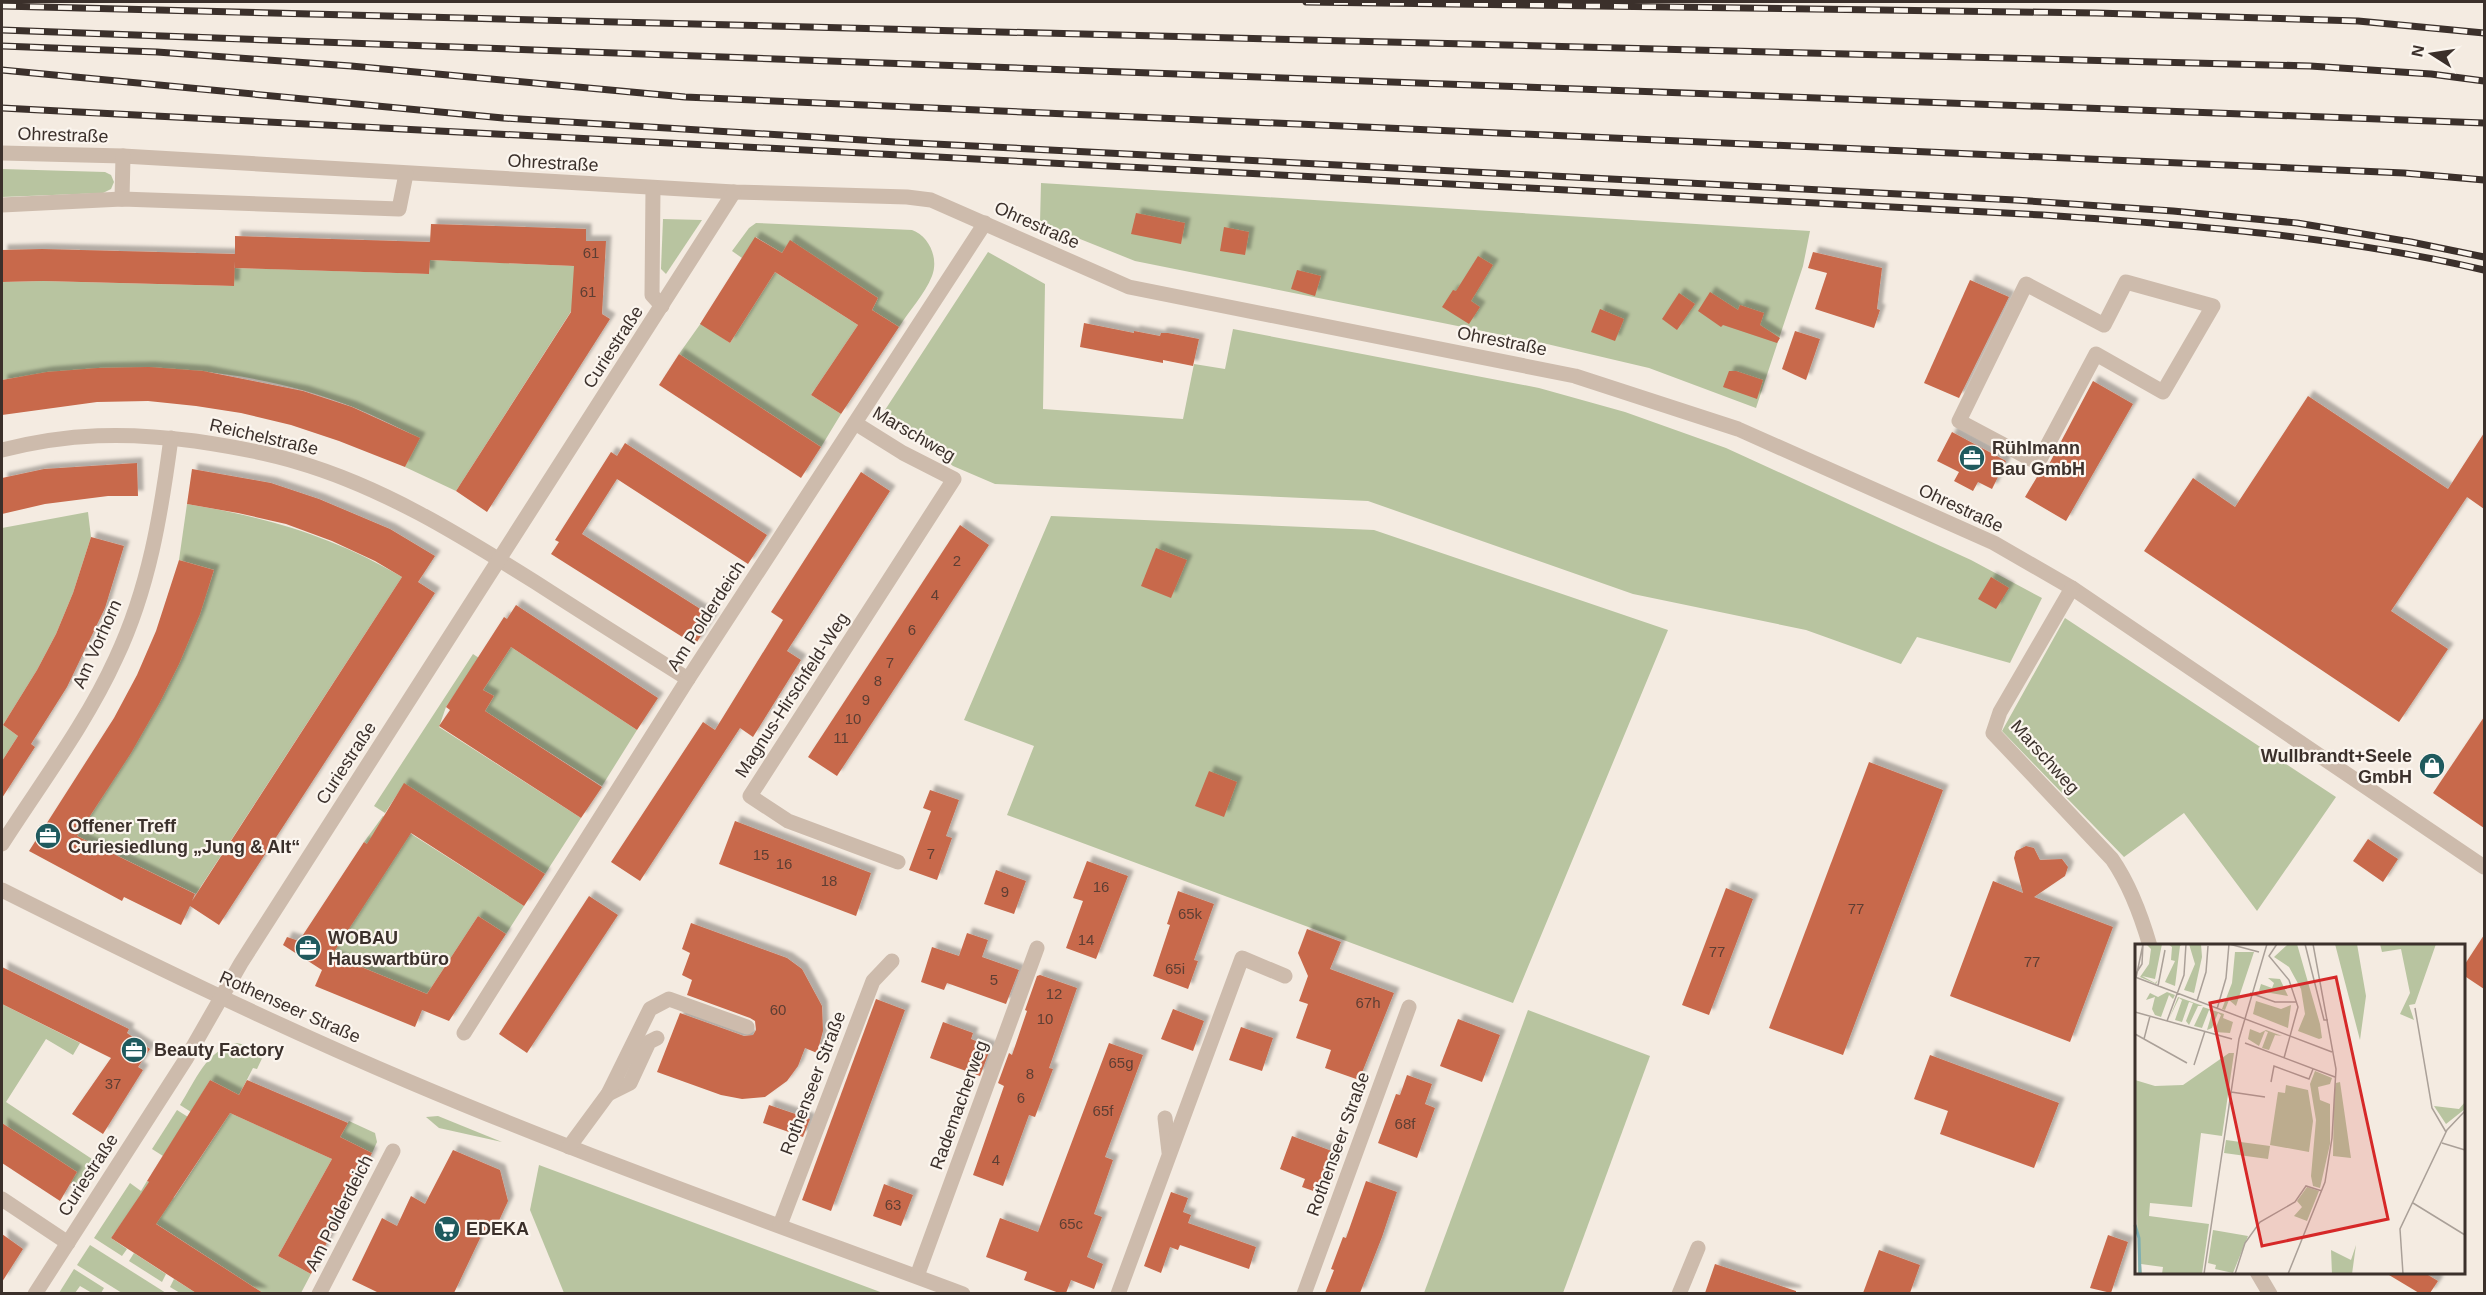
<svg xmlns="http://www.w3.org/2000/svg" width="2486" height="1295" font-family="Helvetica,sans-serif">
  <defs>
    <filter id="shadow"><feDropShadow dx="5.5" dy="-5.5" stdDeviation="1.5" flood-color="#0004"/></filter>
  </defs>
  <rect width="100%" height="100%" fill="#f4ebe1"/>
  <g fill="#b8c4a0">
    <polygon points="2,169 105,172 111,175 114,182 111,189 103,193 2,197"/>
    <polygon points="1041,183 1810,231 1803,266 1756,408 1649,368 1547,344 1135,261 1040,223"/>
    <polygon points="663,219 702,220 666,274 661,269"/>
    <path d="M756,223L912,230C929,236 939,258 932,276C925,294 909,311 899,327L872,310L878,298L790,241L782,253L756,237L742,258L732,251L749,228Z"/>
    <polygon points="988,252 1045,284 1043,409 1183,419 1194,364 1225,369 1233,329 1539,388 1625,412 1726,448 1971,560 2042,598 2010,663 1917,637 1901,664 1806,630 1633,594 1368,501 995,484 953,466 885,410"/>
    <path d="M430,260L575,266L577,302L456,491L405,467L419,438C397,427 375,416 353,407C241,363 119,361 2,380V282L43,281L233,286L234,268L429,274Z"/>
    <polygon points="775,272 858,325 811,395 841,414 821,447 679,354 701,323 730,343"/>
    <path d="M187,504C266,517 333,536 402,577L196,894L77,836C134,749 182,669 214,570L179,560Z"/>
    <polygon points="88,512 91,537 73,593 56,634 37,670 3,725 18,736 2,761 2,528"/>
    <polygon points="1051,516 1374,530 1668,630 1513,1003 1007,815 1034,746 964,720"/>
    <polygon points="2065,618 2336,797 2257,911 2184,813 2124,857 2002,731"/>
    <polygon points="511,647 637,730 602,786 485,711 494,696 483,690"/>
    <polygon points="473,654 479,658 446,707 439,727 581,818 545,874 404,784 385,813 374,806"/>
    <polygon points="383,816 524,906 506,934 478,916 427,994 332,955 392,860 364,842"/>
    <polygon points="2,1004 80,1043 73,1055 46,1039 6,1102 95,1161 78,1189 70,1183 77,1172 2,1123"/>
    <polygon points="1528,1010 1650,1056 1563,1293 1424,1293"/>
    <path d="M237,1043L266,1050L257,1069L253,1068L239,1095L210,1080L191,1112L180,1105C196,1080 206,1050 237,1043Z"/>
    <polygon points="177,1110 188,1117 163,1156 152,1149"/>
    <polygon points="230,1113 332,1159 278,1256 311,1274 301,1293 263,1293 132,1208 111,1238 127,1249 122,1256 94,1238 130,1183 141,1191 147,1181 174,1198"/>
    <polygon points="438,1116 502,1142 439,1128 426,1117"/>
    <polygon points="349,1121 375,1133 377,1142 372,1153 340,1137"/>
    <polygon points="539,1165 883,1293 564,1293 530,1210"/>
    <polygon points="90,1245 166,1293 122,1293 77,1265"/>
    <polygon points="134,1253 166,1274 162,1282 129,1261"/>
    <polygon points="74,1269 104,1288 101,1293 92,1293 80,1286 75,1293 59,1293"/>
    <polygon points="174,1279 196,1293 180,1293 170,1287"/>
  </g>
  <g fill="#c8694b" filter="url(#shadow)">
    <polygon points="1136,213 1185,223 1181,244 1131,234"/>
    <polygon points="431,224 586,229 586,241 606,241 602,314 610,319 487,512 456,491 571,312 574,266 430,260 429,274 235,268 235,261 234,286 43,281 2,282 2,250 42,249 235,254 235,236 430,242"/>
    <polygon points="1224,227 1249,232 1245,255 1220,251"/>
    <polygon points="755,237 782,253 790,240 878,298 872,310 899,327 841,414 811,395 858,325 775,272 730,343 700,324"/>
    <polygon points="1813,252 1882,268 1877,309 1880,310 1874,328 1815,309 1827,273 1808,268"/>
    <polygon points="1478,256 1493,265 1471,301 1480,307 1469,324 1442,307 1453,290 1456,291"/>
    <polygon points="1297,270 1321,276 1315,296 1291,289"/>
    <polygon points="1970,280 2009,297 1959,398 1924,383"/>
    <polygon points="1710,292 1738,310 1740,305 1764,313 1760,325 1780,338 1777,343 1723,325 1721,327 1698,311"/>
    <polygon points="1679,293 1695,304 1677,330 1662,319"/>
    <polygon points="1600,309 1624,319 1615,341 1591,332"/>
    <polygon points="1084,323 1134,333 1134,331 1160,336 1161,333 1168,333 1199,339 1193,366 1163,360 1163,363 1080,347"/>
    <polygon points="1795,331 1820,339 1806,380 1782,369"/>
    <polygon points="679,354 821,447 801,478 659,385"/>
    <polygon points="149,367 203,371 303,391 352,407 420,438 405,467 339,441 291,425 241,413 196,406 148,401 97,402 2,415 2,380 47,372 98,368"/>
    <polygon points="1729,371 1736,371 1763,380 1757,399 1723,387"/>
    <polygon points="2093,381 2133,404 2066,521 2025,497 2040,472 2047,468"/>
    <polygon points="2308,396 2448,489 2484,433 2484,509 2467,497 2391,611 2448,649 2399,722 2144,551 2193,478 2235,507"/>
    <polygon points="1952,432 2006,461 1992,489 1978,482 1973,491 1954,481 1959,472 1937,461"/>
    <polygon points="625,443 767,535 748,564 617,479 582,534 713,617 695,645 551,554 559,542 555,540 611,452 617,456"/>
    <polygon points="137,463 138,496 108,496 45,504 2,514 2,478 44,469"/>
    <polygon points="192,469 271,483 319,499 390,529 435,556 418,582 435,593 219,925 190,906 181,925 124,897 122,901 29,851 114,718 137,675 156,631 179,560 214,570 200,614 179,664 159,704 131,753 77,836 195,894 192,901 402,577 375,561 332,541 286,524 238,513 187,504"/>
    <polygon points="861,472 890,491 787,651 801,660 753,737 740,728 640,881 611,862 703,722 715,730 783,620 771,612"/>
    <polygon points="960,525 989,545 837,776 808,757"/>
    <polygon points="91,537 124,546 105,608 67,687 31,744 35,747 2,798 2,761 18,736 3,725 37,670 56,634 73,593"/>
    <polygon points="1156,548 1187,560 1171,598 1141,586"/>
    <polygon points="1991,577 2009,588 1996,609 1978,599"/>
    <polygon points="516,605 658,698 637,730 511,647 483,690 494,696 485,711 602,787 581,818 439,726 450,710 446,707 504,617 507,619"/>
    <polygon points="2484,717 2484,828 2433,793"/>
    <polygon points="1869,762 1943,790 1843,1055 1769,1028"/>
    <polygon points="1209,771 1237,782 1224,817 1195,806"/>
    <polygon points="404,783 545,874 524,906 411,833 332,955 427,994 478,916 506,934 449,1021 422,1010 415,1027 315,986 322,970 283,945 287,937 299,941 364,842 367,844"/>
    <polygon points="930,790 959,800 946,836 952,838 937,880 909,870 931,811 923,808"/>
    <polygon points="735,821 871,873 856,916 719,864"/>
    <polygon points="2368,839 2398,859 2383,882 2353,861"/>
    <polygon points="2026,846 2034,848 2040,860 2062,859 2068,867 2065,876 2034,897 2113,927 2070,1042 1950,996 1993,881 2023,893 2014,858 2016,851"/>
    <polygon points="1087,861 1128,876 1096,959 1066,948 1083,901 1073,898"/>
    <polygon points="996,870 1026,881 1014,914 984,904"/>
    <polygon points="1726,888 1753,899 1709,1015 1682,1005"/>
    <polygon points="1178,891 1214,904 1194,960 1198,961 1188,989 1153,976 1170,925 1167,924"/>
    <polygon points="589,896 618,915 527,1053 499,1034"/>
    <polygon points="691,923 787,958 802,969 822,1006 823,1031 817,1053 805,1048 798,1066 787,1081 765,1097 742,1099 721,1095 657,1072 680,1013 744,1036 753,1035 756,1030 755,1021 750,1018 687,995 692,980 682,975 690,953 682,949"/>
    <polygon points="1307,929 1341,942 1330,969 1394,993 1359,1080 1325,1068 1331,1050 1296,1038 1308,1004 1299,1001 1308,976 1298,953"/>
    <polygon points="967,933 988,940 982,957 1019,970 1006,1004 947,983 944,990 921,982 932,947 959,956"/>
    <polygon points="2484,935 2484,989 2463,975 2463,967"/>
    <polygon points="2,967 129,1029 127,1033 150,1049 138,1067 143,1070 103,1134 72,1114 111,1058 2,1004"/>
    <polygon points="1040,975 1077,988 1049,1068 1053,1069 1035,1117 1029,1115 1003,1186 973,1175 1004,1086 998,1083 1009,1053 1012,1055 1027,1011 1025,1010 1037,976"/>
    <polygon points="876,999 905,1010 831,1211 802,1200"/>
    <polygon points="1173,1009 1204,1021 1193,1051 1161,1039"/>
    <polygon points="1458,1019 1500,1035 1482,1082 1440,1066"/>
    <polygon points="943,1022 973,1033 971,1039 991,1047 980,1076 930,1058"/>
    <polygon points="1241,1027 1273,1038 1262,1071 1229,1060"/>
    <polygon points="1109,1043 1143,1055 1105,1157 1113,1160 1094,1214 1102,1217 1087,1257 1103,1264 1094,1289 1071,1280 1066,1293 1059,1293 1024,1280 1027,1272 986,1257 1000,1218 1038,1232"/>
    <polygon points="1930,1055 2059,1103 2034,1168 1940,1134 1948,1111 1914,1099"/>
    <polygon points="1407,1075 1432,1084 1425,1104 1435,1108 1417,1158 1378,1143 1396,1094 1400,1095"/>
    <polygon points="210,1080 239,1095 247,1080 348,1123 340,1137 372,1153 311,1274 278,1256 332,1159 230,1113 156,1224 263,1293 196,1293 111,1238 149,1182 147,1181"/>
    <polygon points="769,1105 810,1119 803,1137 763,1123"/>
    <polygon points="2,1123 77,1172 60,1201 2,1163"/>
    <polygon points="1292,1136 1337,1153 1322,1194 1302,1187 1305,1179 1280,1169"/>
    <polygon points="453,1150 500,1170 508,1201 492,1236 483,1232 454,1293 379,1293 352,1280 382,1218 397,1226 411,1196 425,1204"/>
    <polygon points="1366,1181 1397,1192 1382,1237 1360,1293 1325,1293 1334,1270 1331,1269 1343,1237 1346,1238"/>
    <polygon points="884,1184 913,1195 901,1226 873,1216"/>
    <polygon points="1171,1192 1188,1198 1183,1212 1191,1215 1188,1223 1256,1247 1249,1269 1180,1245 1178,1250 1170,1247 1161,1273 1144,1266"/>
    <polygon points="2,1234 23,1249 2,1282"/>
    <polygon points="2108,1235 2128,1242 2111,1293 2090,1288"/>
    <polygon points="1879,1250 1920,1265 1910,1293 1863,1293"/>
    <polygon points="1715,1264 1796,1291 1796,1293 1705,1293"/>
    <polygon points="2384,1272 2423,1272 2438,1281 2430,1293 2419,1293"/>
  </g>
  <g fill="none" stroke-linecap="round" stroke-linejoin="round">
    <g stroke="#cdbbac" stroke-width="15">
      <polyline points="2,153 123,156 734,192 907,197 931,200 1129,287 1575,376 1738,429 1994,543 2072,588 2484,867"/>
      <polyline points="653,188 652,295 662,306"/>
      <polyline points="122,199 123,156"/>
      <polyline points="2,205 122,199 399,209 406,174"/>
      <polygon points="2126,282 2213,306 2163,392 2096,354 2038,463 1959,421 2026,284 2104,325"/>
      <polyline points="855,423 903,453 954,479 750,796 788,821 898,862"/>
      <path d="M2,450C69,433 126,432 195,441C229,446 264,452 297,462C383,487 460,535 535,582C586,615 637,647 688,679"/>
      <path d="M2072,588L2000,712L1993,733L2112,859C2130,885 2141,915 2150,946"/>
      <path d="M2,844C41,783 86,724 116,658C149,588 161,514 171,438"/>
      <path d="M2,890C136,957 271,1023 410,1082C591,1159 778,1225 963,1294"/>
      <polyline points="464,1033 688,679 985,223"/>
      <polyline points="608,1094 630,1083 649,1042 657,1038"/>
      <polyline points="1165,1118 1169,1152"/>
      <polyline points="569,1147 608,1094 650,1009 669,999 747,1027"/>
      <polyline points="2,1199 68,1243"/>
      <polyline points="780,1225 873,981 892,961"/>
      <polyline points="2257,1272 2270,1294"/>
      <polyline points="917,1276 1037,948"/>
      <polyline points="35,1294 186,1059 241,963 734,192"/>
      <polyline points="319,1294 393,1151"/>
      <polyline points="1118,1294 1242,958 1285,976"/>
      <polyline points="1304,1294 1409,1007"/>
      <polyline points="1679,1294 1698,1248"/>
    </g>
    <g stroke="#3b302b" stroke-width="7">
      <g id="rail">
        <polyline points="1306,2 2096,13 2358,21 2484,33"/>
        <polyline points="2,6 2310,66 2431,74 2484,81"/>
        <polyline points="2,30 2484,123"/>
        <polyline points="2,46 157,52 351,66 685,97 2404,173 2484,180"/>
        <polyline points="2,70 503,118 895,142 2015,200 2173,211 2297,223 2411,242 2484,257"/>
        <path d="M2,108L2043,215C2191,225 2340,236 2484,270"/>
      </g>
    </g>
    <use href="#rail" stroke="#fbf5ee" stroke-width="4.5" stroke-dasharray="14" stroke-linecap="butt"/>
  </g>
  <defs>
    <g id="office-disc" transform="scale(1.35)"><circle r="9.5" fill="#1f5a5e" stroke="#fbf5ee"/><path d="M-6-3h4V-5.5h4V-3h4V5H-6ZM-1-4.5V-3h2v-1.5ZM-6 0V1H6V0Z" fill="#fff"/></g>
    <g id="shop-disc" transform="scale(1.35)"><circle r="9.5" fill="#1f5a5e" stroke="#fbf5ee"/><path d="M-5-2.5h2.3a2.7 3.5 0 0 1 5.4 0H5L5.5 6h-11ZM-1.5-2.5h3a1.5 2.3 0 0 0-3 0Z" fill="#fff"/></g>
    <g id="supermarket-disc" transform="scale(1.35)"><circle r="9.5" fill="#1f5a5e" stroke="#fbf5ee"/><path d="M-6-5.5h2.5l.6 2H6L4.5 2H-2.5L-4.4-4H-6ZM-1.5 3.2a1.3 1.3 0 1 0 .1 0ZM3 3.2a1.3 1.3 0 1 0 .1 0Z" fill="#fff"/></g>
  </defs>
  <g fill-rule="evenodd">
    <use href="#office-disc" x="1972" y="458"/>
    <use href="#shop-disc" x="2432" y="766"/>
    <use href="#office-disc" x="48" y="836"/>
    <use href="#office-disc" x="308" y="948"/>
    <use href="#office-disc" x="134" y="1050"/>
    <use href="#supermarket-disc" x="447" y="1229"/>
  </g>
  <g text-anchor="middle" stroke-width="4.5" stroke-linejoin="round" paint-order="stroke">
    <g font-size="15" fill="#5e3e33">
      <text x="591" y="258">61</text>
      <text x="588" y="297">61</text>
      <text x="957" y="566">2</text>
      <text x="935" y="600">4</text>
      <text x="912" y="635">6</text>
      <text x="890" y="668">7</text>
      <text x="878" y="686">8</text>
      <text x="866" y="705">9</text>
      <text x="853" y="724">10</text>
      <text x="841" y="743">11</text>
      <text x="931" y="859">7</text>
      <text x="761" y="860">15</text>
      <text x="784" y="869">16</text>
      <text x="829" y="886">18</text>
      <text x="1101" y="892">16</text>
      <text x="1005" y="897">9</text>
      <text x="1856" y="914">77</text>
      <text x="1190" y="919">65k</text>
      <text x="1086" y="945">14</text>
      <text x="1717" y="957">77</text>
      <text x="2032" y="967">77</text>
      <text x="1175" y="974">65i</text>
      <text x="994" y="985">5</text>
      <text x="1054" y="999">12</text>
      <text x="1368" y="1008">67h</text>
      <text x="778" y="1015">60</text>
      <text x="1045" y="1024">10</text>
      <text x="1121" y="1068">65g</text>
      <text x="1030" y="1079">8</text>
      <text x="113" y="1089">37</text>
      <text x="1021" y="1103">6</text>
      <text x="1103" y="1116">65f</text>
      <text x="1405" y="1129">68f</text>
      <text x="996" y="1165">4</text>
      <text x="893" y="1210">63</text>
      <text x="1071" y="1229">65c</text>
    </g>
    <g font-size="18" fill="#3b302b" stroke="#fbf5ee">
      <text transform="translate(63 135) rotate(2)" y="6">Ohrestraße</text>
      <text transform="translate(553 163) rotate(3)" y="6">Ohrestraße</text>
      <text transform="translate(1037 225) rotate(24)" y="6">Ohrestraße</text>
      <text transform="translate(1502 341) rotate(11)" y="6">Ohrestraße</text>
      <text transform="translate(613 347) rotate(-57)" y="6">Curiestraße</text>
      <text transform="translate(914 434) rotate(30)" y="6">Marschweg</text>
      <text transform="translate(264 437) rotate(13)" y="6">Reichelstraße</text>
      <text transform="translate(1961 508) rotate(25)" y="6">Ohrestraße</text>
      <text transform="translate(706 616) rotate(-57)" y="6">Am Polderdeich</text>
      <text transform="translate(97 644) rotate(-66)" y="6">Am Vorhorn</text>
      <text transform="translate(792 695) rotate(-57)" y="6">Magnus-Hirschfeld-Weg</text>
      <text transform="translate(2045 757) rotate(48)" y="6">Marschweg</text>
      <text transform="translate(346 763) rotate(-57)" y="6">Curiestraße</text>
      <text transform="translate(290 1007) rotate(24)" y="6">Rothenseer Straße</text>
      <text transform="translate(813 1083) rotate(-69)" y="6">Rothenseer Straße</text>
      <text transform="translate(959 1105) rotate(-70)" y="6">Rademacherweg</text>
      <text transform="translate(1338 1144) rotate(-70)" y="6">Rothenseer Straße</text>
      <text transform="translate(88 1175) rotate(-57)" y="6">Curiestraße</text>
      <text transform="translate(339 1213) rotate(-63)" y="6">Am Polderdeich</text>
    </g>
    <g font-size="18" font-weight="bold" fill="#3b302b" stroke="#fbf5ee" text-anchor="start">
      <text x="1992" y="454">Rühlmann<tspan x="1992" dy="21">Bau GmbH</tspan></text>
      <text x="2412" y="762" text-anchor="end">Wullbrandt+Seele<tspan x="2412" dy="21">GmbH</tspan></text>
      <text x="68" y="832">Offener Treff<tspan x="68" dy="21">Curiesiedlung „Jung &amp; Alt“</tspan></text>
      <text x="328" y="944">WOBAU<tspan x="328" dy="21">Hauswartbüro</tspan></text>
      <text x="154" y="1056">Beauty Factory</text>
      <text x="466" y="1235">EDEKA</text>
    </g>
  </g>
  <g transform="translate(2135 944)">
    <rect width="330" height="330" fill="#f4ebe1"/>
    <path d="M27,0L20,35L7,32L20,39L23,36L21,40L5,33L14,20L16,5L12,1ZM33,0H48L45,2L40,42L30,38L40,17L36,16L37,3ZM54,0H66L67,13L59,49L49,46L60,20ZM162,0L185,80L187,94L184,95L163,87L170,70L166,45L154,23L139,13L152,1ZM200,0H222L231,52L225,96ZM245,0H301L280,60L274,61L279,76L265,70L275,49L266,5L247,8ZM100,8H119L101,62L94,56L90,66L87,65L97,39ZM133,34L145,35L153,52L124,47L126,40L137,44L139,39ZM32,48L40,51L38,55L34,51L26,73L20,71L17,65L20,53L11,56L15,49L23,53ZM43,53L68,62H63L54,81L51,77L58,59L54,58L47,78L40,76L47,56L44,54L34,75ZM121,57L146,65L156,61L153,84L118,70ZM68,63L89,70L88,74L98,78L95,89L79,88L86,71L83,69L77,84L72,86L77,69L74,66L67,84L59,82ZM115,85L125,89L131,86L147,92L140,91L134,106L127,104L133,88L130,87L124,102L113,95ZM94,109H99L87,192L66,189L57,263L15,259L14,272L74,280L67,330H27L28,323L6,320L7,330H3L0,136L20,142L48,141ZM180,127L197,134L195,140L183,143L185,156L195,160V200L185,244L178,242L176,232L181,176L175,140ZM205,138L216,214L198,212L199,149L201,139ZM151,141L173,146L178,177L174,208L135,201L143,148L150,149ZM330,158V165L311,180L299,162L324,165ZM91,196L135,202L133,215L89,209ZM172,243L184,247L172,277L159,272L167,263L162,257ZM78,286L113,292L98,329L80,325L81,321L73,319ZM221,301L217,330H197L196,306L216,316Z" fill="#b8c4a0"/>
    <path fill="none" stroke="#7fb0b2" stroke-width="3" d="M0,281L4,294L5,330"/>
    <path fill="none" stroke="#aaa098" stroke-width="1.5" d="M94,0L124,8M142,0L134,12L154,36L163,63L149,114M170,0L189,76H193M0,31L7,20L8,0M0,33L197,108M1,34L8,0M23,42L30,6M115,49L140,58H162M62,57L71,28L73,2M280,64L297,164L311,188M82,65L91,34L94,0M0,68L97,95M32,77L49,31L51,0M0,90L52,119M9,95L15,72M110,99L200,133M59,121L70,87M136,138L139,122L174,135L178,125M96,148L130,153M307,199L330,206M278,259L330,291M69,330L104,95L132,0M100,330L110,299L125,278L160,258L171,242L187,247M153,330L190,238L197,194L201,125L178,0M268,330L265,285L312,186L330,167"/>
    <path fill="#d62828" fill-opacity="0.15" stroke="#d62828" stroke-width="3" d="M201,33L253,275L127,302L75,59Z"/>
    <rect width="330" height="330" fill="none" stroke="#3b302b" stroke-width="3"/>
  </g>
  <rect width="2486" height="1295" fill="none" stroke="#3b302b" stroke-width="6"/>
  <g transform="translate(2432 54) rotate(282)" stroke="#fbf5ee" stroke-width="4.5" paint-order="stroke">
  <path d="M0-4.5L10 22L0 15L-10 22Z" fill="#3b302b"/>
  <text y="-9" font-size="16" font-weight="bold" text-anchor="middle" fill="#3b302b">N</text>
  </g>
</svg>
